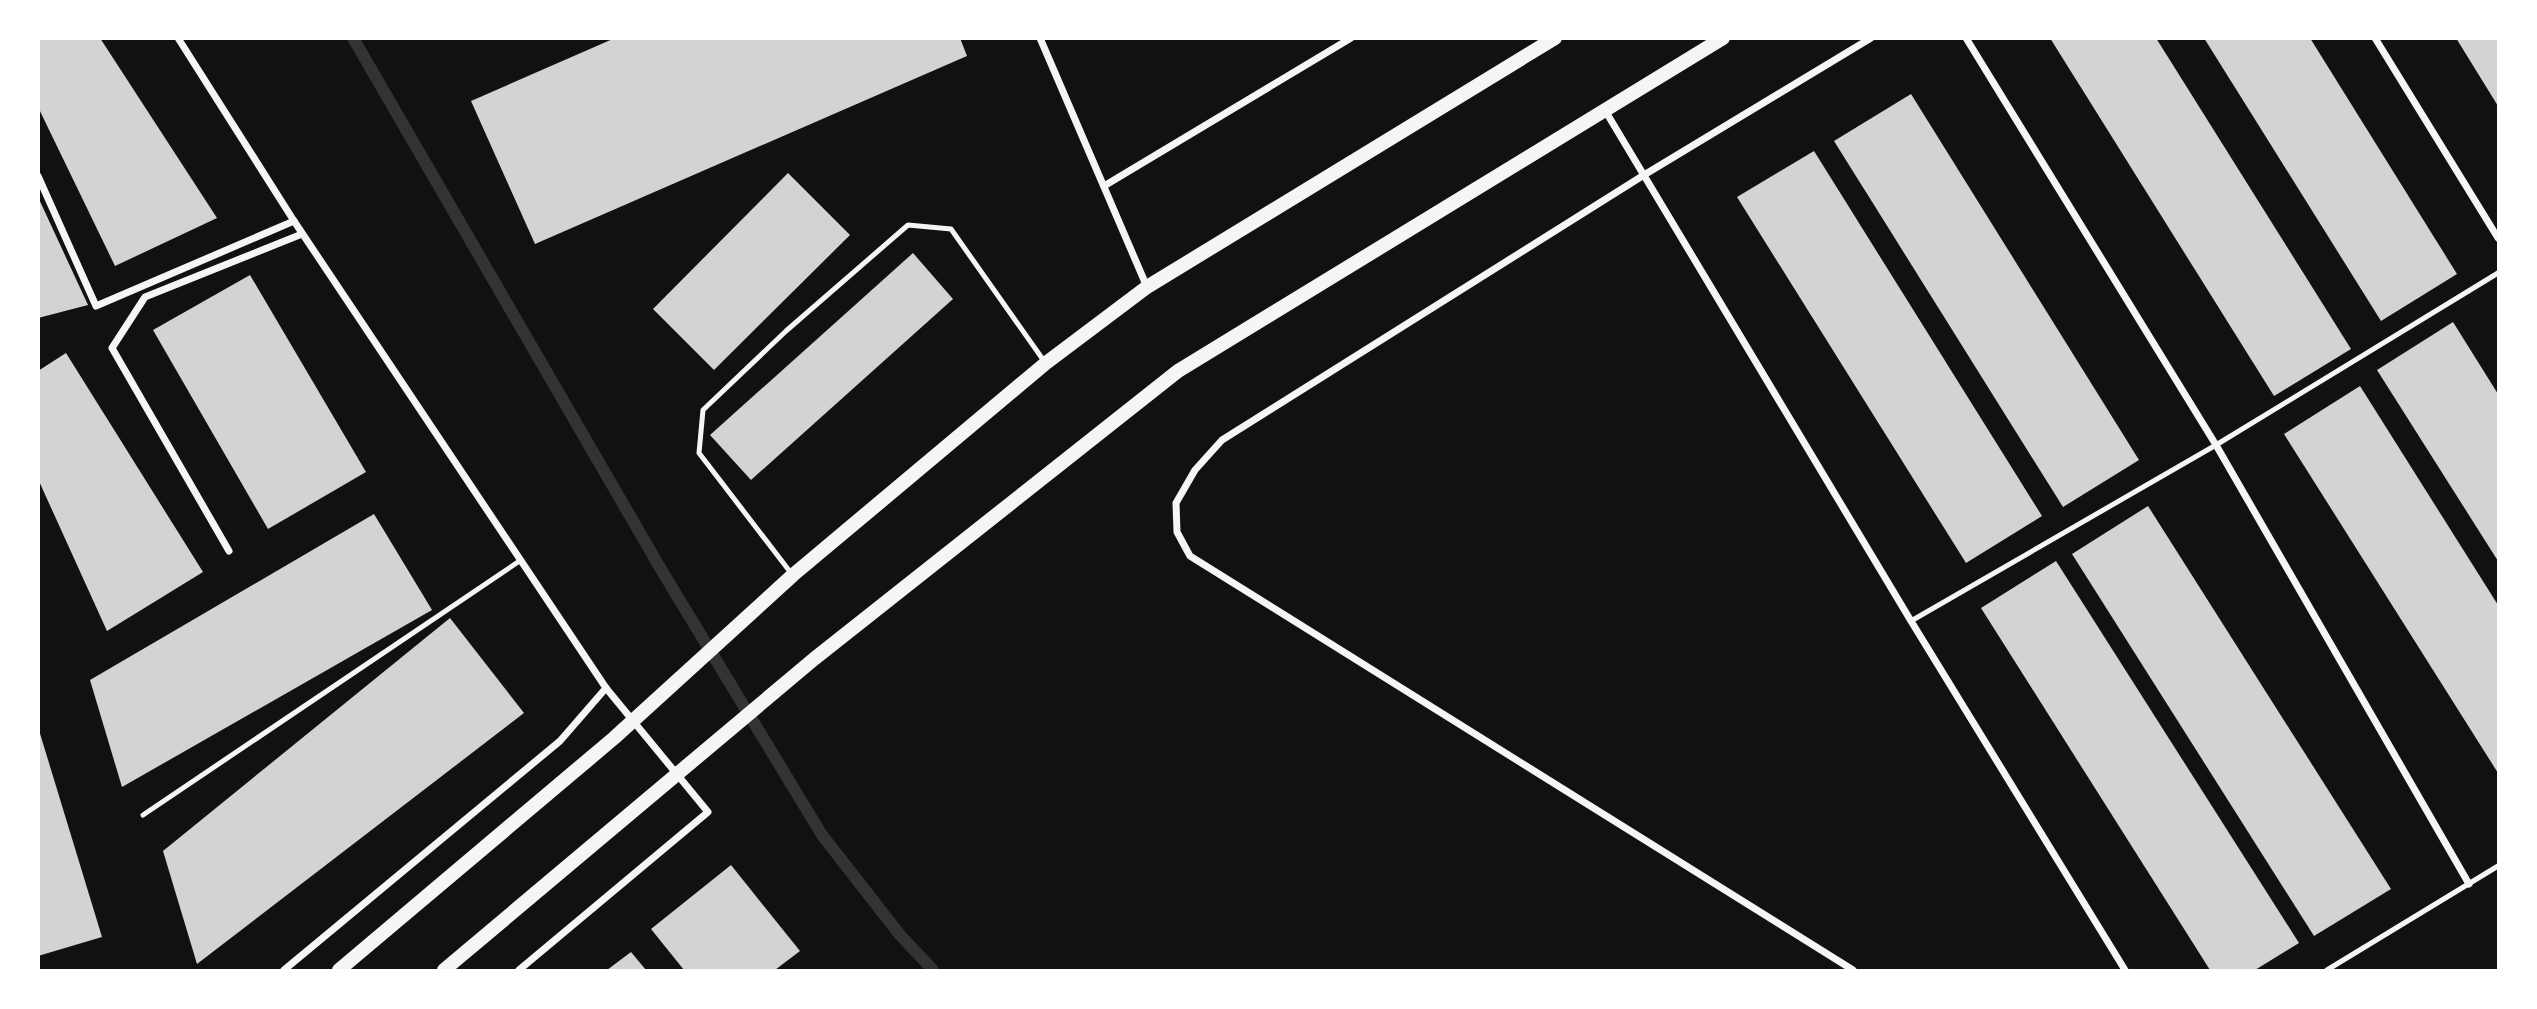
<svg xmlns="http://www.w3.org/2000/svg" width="2537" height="1009" font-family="Rubik,sans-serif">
  <rect width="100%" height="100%" fill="#111"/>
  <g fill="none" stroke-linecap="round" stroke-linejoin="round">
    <polyline stroke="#333" stroke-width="12" points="353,38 662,571 822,835 900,935 933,970"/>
  </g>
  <g fill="#d3d3d3">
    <polygon points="38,38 100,38 217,218 115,266 38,107"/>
    <polygon points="615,38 960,38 967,56 535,244 471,101"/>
    <polygon points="2050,38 2156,38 2351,349 2274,396"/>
    <polygon points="2204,38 2310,38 2457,274 2381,321"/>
    <polygon points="2456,38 2498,38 2498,106"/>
    <polygon points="1911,94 2139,460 2063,507 1834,141"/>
    <polygon points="1814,151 2042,516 1966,563 1737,197"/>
    <polygon points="788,173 850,235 714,370 653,309"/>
    <polygon points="38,197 88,305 38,318"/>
    <polygon points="913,253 953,299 751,480 710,435"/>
    <polygon points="250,275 366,472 268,529 153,330"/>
    <polygon points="2453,322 2498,394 2498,561 2377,370"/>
    <polygon points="66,353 203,572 107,631 38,479 38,371"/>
    <polygon points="2360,386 2498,605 2498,773 2284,434"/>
    <polygon points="2148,506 2391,889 2314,936 2072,554"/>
    <polygon points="374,514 432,610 122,787 90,680"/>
    <polygon points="2056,561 2299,943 2255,970 2210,970 1981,608"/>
    <polygon points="450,618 524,713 197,964 163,851"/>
    <polygon points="38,727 102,937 38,956"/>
    <polygon points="731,865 800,951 775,970 684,970 651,929"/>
    <polygon points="631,952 646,970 607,970"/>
  </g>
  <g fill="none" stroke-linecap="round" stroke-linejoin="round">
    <g stroke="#f5f5f5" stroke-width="5">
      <polyline points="791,573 699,453 703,410 786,331 908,225 951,229 1044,361"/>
      <polyline points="1911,621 2216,445 2498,273"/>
      <polyline points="143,815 521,560"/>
      <polyline points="2327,970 2498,866"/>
    </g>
    <g stroke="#f5f5f5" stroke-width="7">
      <polyline points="178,38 294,221 606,688 708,812 519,970"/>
      <polyline points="1040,38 1147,287"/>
      <polyline points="1966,38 2216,445 2469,884"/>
      <polyline points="2375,38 2498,238"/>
      <polyline points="1606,112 1911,621 2125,970"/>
      <polyline points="38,176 96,306 294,221"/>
      <polyline points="1104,186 1351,38"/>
      <polyline points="229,551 112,348 145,297 302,234"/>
      <polyline points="284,970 560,741 606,688"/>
      <polyline points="1853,970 1190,556 1177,532 1176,503 1195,470 1222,440 1644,175 1871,38"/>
    </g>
    <g stroke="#f5f5f5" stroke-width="14">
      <polyline points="339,970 614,738 793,575 1046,363 1147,287 1555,38"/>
      <polyline points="444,970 814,659 1178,371 1723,38"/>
    </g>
  </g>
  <rect width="2537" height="1009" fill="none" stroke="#ffffff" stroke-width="80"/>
</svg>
